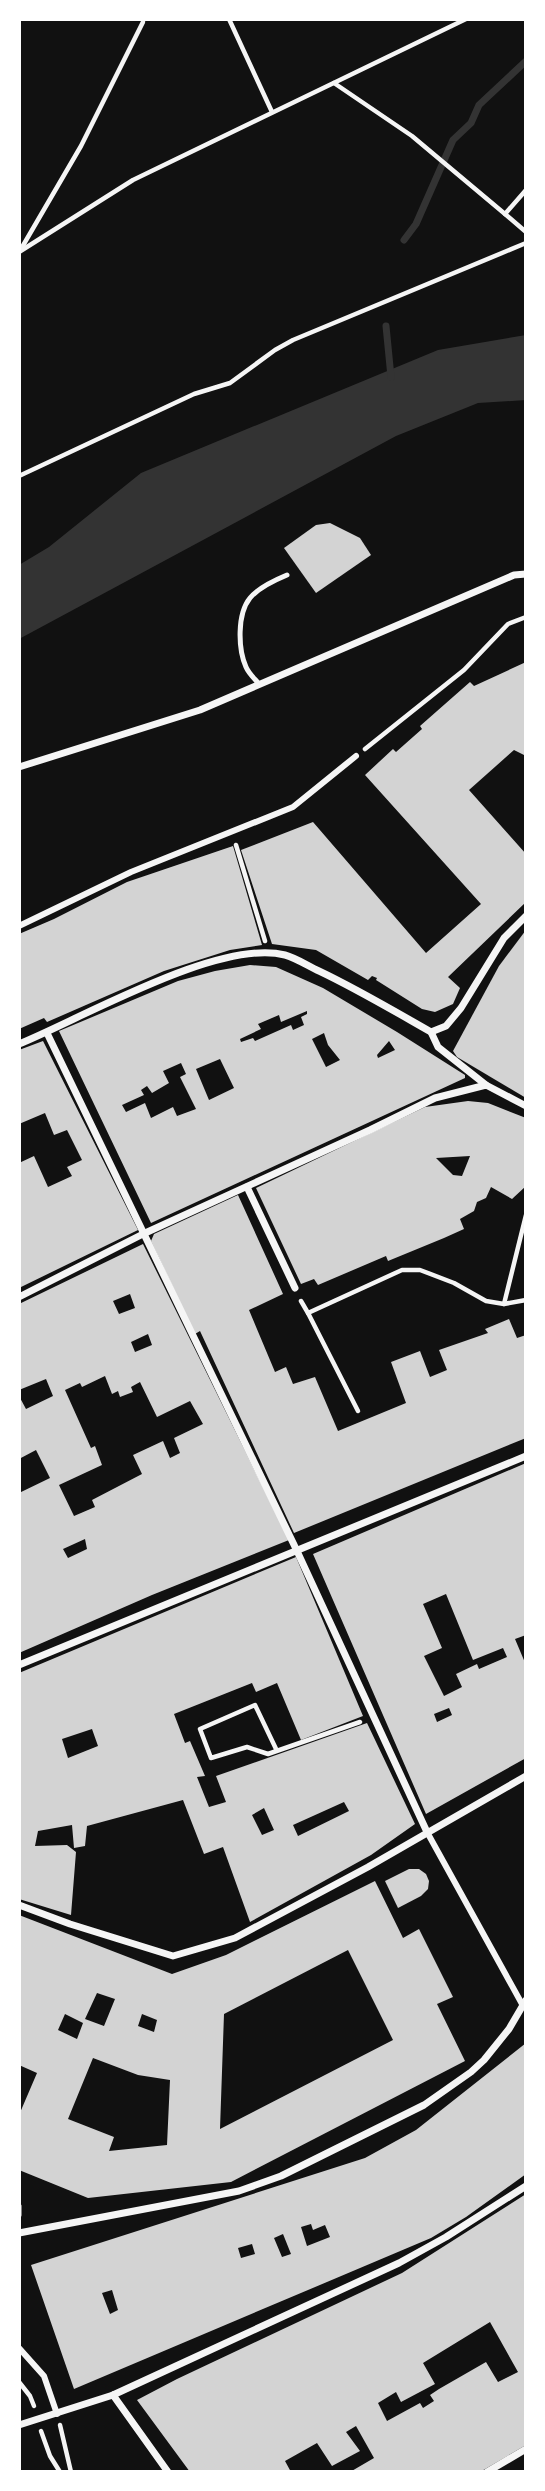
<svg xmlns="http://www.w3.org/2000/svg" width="545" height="2491" font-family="'Space Grotesk',sans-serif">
  <rect width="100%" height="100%" fill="#111"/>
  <polygon fill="#333" points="526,335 526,400 478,403 396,436 19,639 19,565 49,547 141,473 438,350"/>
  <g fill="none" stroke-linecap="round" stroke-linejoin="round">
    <g stroke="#333" stroke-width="7">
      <polyline points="404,240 416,224 453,140 471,123 479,105 526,61"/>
      <polyline points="386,326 391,377"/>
    </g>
  </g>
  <g fill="#d3d3d3" fill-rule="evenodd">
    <polygon points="330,523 360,538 371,555 316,593 284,548 316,525"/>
    <polygon points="526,662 526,756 514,750 469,790 526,854 526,902 448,977 460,988 453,1004 435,1012 422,1009 376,980 377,978 372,976 368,980 316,950 272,944 241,850 313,822 426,953 481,904 365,775 393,749 396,752 422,729 420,726 470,682 474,686"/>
    <polygon points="233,846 262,945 230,950 164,971 47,1022 44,1018 19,1029 19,934 54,919 127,882"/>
    <polygon points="526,930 526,1098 457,1057 453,1051 499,966"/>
    <path d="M250,965L276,967L323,988L397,1032L465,1075V1078L151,1223L59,1031L178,981L215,971ZM307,1011V1014L301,1017L304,1025L293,1030L291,1025L255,1041L253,1038L241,1042L240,1039L261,1029L258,1024L279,1015L281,1022ZM324,1033L328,1045L340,1060L326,1067L312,1039ZM389,1041L395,1050L378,1058L377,1055ZM220,1059L234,1088L209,1100L196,1069ZM181,1063L186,1074L180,1077L196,1109L177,1116L173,1107L151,1118L145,1103L126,1112L122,1105L144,1095L141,1090L147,1086L152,1093L169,1083L163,1071Z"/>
    <polygon points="43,1041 138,1230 19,1288 19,1163 34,1156 48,1187 72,1176 67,1167 82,1160 67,1130 54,1135 45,1113 19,1124 19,1050"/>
    <path d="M468,1101L488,1103L526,1118V1186L512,1199L491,1187L486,1198L477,1202L474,1211L460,1219L464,1229L444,1238L388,1261L386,1256L318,1285L314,1279L301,1284L256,1188L425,1107ZM470,1156L462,1176L453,1175L436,1158Z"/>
    <polygon points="238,1195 283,1294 249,1310 275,1372 286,1367 293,1384 315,1377 338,1431 406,1403 391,1362 420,1351 430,1377 447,1370 439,1350 488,1333 485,1329 509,1319 517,1338 526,1335 526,1438 294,1533 200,1331 195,1334 151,1241 154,1234"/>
    <path d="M143,1244L289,1540L152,1595L19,1653V1493L50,1478L36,1450L19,1459V1396L26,1409L53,1396L46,1379L19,1390V1304ZM130,1294L135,1308L119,1314L113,1301ZM148,1334L152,1345L135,1352L131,1342ZM105,1376L112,1394L118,1391L120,1397L133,1392L131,1387L140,1382L157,1417L190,1401L203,1424L174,1438L180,1453L170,1458L163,1441L133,1455L142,1474L92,1500L95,1507L74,1516L59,1485L102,1465L95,1446L91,1448L65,1390L80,1383L82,1387ZM85,1539L87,1549L68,1558L63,1549Z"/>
    <path d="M526,1463V1635L515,1639L526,1665V1758L426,1814L313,1554ZM446,1594L473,1660L503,1648L507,1657L479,1669L477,1664L456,1674L462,1687L444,1696L424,1656L442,1648L423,1604ZM449,1708L452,1715L437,1722L434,1714Z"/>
    <path d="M296,1557L363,1716L301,1740L277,1683L256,1692L252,1683L174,1714L185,1743L190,1741L205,1776L197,1777L209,1807L226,1802L216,1776L367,1723L415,1824L371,1855L250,1922L223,1847L204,1854L183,1800L87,1826L85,1846L74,1848L72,1825L38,1831L35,1846L67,1845L76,1852L71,1915L19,1899V1673ZM92,1729L98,1746L68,1758L62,1739ZM344,1802L349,1811L298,1836L293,1825ZM264,1808L274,1830L262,1835L252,1815Z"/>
    <polygon points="409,1869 419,1869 426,1874 429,1881 428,1889 421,1896 398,1908 385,1881"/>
    <path d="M375,1881L403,1938L419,1929L453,1997L437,2004L465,2061L231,2182L88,2198L19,2170V2115L37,2073L19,2065V1915L172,1974L226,1955ZM348,1950L393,2040L220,2129L224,2014ZM97,1993L115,1999L104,2026L85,2019ZM65,2014L83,2023L77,2039L58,2030ZM142,2014L157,2020L154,2032L138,2026ZM93,2058L138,2075L170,2080L167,2145L109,2151L114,2137L68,2119Z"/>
    <path d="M526,2043V2174L466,2217L431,2238L74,2389L31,2265L365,2158L416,2130ZM311,2224L313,2230L325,2225L330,2237L307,2246L301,2227ZM283,2234L291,2254L282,2257L274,2238ZM252,2244L255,2254L241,2258L238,2248ZM112,2290L118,2310L110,2314L102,2293Z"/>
    <path d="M526,2194V2445L480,2472H350L374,2458L356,2426L346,2432L360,2451L332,2466L317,2443L285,2461L291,2472H190L137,2400L177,2379L402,2273ZM490,2322L518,2372L498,2382L486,2362L439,2389L430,2395L434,2401L423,2408L420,2403L387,2421L378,2403L396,2392L401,2402L435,2384L423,2363Z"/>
  </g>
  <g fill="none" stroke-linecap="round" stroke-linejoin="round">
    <g stroke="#f5f5f5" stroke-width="4.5">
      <polyline points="229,19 272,112"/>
      <polyline points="334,83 412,136 505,214"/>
      <polyline points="526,190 505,214 526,232"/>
      <polyline points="21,249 81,146 143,22"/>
      <polyline points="19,252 133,180 466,19"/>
      <polyline points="19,476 194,394 230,383 275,350 293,340 526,243"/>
      <polyline points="365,749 464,670 508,624 526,617"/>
      <polyline points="236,845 265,941"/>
      <polyline points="301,1301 308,1313 402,1270 420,1270 454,1283 486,1301 504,1304 526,1300"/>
      <polyline points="504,1304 526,1215"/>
      <polyline points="308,1313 358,1411"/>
      <polyline points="277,1751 255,1705 200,1729 211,1758 247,1747 268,1754 360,1722"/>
      <polyline points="19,2382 30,2396 34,2406"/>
      <polyline points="60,2425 71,2472"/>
      <polyline points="41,2431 50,2456 60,2472"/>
    </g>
    <g stroke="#f5f5f5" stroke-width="5">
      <path d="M259,684C255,679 249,674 246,667C238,649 237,614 250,598C258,588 275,580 287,575"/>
      <polyline points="19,2206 19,2215"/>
    </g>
    <g stroke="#f5f5f5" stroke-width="6">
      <polyline points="19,926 131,872 293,807 356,756"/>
      <polyline points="427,1832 522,2004"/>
      <polyline points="19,2348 44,2376 57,2414"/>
    </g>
    <g stroke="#f5f5f5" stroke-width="7">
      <polyline points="19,767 200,710 514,575 526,574"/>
      <polyline points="431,1032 446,1026 461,1008 504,938 526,916"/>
      <polyline points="47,1033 297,1551 427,1832"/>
      <path d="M19,1044C83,1018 220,938 285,955C296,958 308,966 319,971C357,989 394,1011 431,1032L438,1047L486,1085"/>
      <polyline points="247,1187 295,1288"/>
      <polyline points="19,1297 143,1234 370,1130 435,1098 486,1085 526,1106"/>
      <polyline points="19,1665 526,1456"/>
      <polyline points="19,1905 70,1924 173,1956 235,1938 368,1867 526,1776"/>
      <polyline points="19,2233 239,2191 281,2176 424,2105 471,2072 484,2060 509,2029 526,2000"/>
      <polyline points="113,2395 168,2472"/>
      <polyline points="19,2425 113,2395 399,2263 446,2237 526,2186"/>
      <polyline points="487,2472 526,2449"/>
    </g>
  </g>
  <rect width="545" height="2491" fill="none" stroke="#ffffff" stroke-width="42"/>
</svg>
